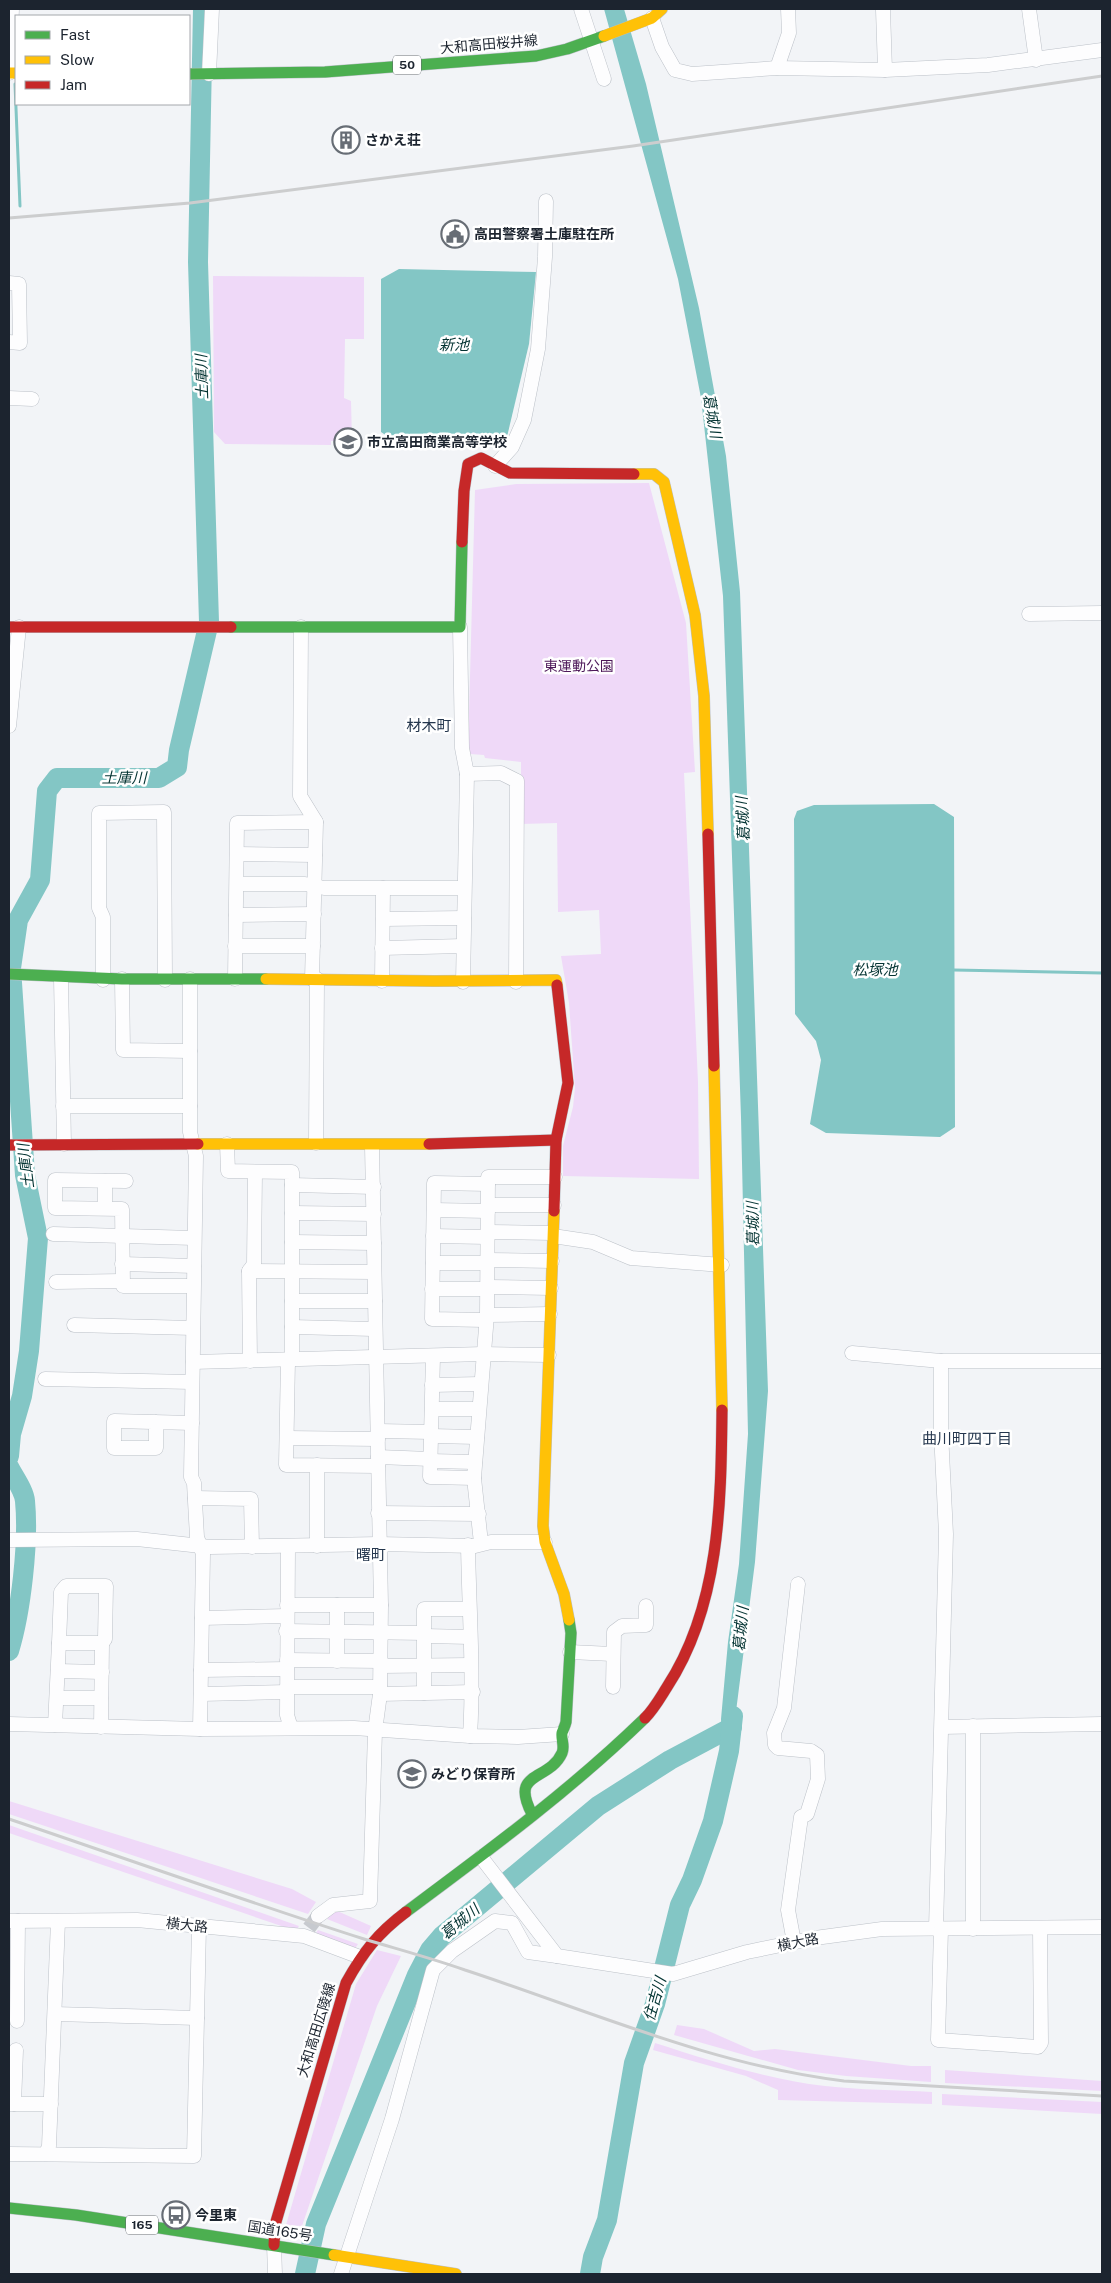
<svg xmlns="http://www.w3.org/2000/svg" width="1111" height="2283" font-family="'Public Sans','Noto Sans JP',sans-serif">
  <rect width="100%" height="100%" fill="#f2f4f7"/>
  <g fill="#efd9f8">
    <polygon points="213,276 364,277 364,339 345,339 344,398 351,401 352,441 331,441 331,445 225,444 214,432"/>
    <polygon points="649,483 686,623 695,772 684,773 698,1082 699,1179 563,1176 563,1146 573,1107 575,1088 569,1003 561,956 601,954 599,910 558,912 557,823 521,824 521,762 485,758 484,755 470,754 468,751 475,490 516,484"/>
    <polygon points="9,1801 292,1889 316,1902 308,1914 9,1814"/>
    <polygon points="9,1825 299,1926 296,1931 9,1833"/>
    <polygon points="335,1910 371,1926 367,1935 327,1919"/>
    <polygon points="318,1930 358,1944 354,1950 314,1936"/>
    <polygon points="377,1950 401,1956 377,2006 302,2226 286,2225 356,1984"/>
    <polygon points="677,2025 704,2029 754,2051 775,2049 911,2066 931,2066 931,2082 846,2076 798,2070 674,2035"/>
    <path d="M655,2043C711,2061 767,2079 825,2086C860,2090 896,2090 932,2092V2104L778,2100V2090L746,2076L653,2050Z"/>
    <polygon points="945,2070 1102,2081 1102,2091 945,2083"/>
    <polygon points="942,2094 1102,2102 1102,2114 942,2105"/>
  </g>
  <g fill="#83c6c5">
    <polygon points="604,9 624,9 646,84 699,308 726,456 740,592 768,1391 755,1562 732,1743 722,1742 721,1719 728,1642 739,1564 748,1434 741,1117 723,596 701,398 678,279"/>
    <polygon points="399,269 536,272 529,344 506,441 493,446 390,438 381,432 381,279"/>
    <polygon points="934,804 954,817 955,1127 940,1137 826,1133 810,1124 821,1060 816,1041 795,1014 794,819 797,811 814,805"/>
  </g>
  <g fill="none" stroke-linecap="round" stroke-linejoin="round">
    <g stroke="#83c6c5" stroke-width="3">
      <polyline points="15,84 20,206"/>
      <polyline points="954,970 1102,973"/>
    </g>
    <g stroke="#83c6c5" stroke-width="20">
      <polyline points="9,1456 11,1434 22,1396 29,1351 38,1238 25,1175 11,968 18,920 40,880 47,791 57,778 159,778 177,767 179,750 209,622 198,262 203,9"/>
      <path d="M9,1467C14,1477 24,1490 25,1501C29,1542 21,1612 9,1651"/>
      <polyline points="305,2274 316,2224 417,1975 430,1950 442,1936 598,1806 670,1760 732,1727"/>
      <polyline points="590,2274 593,2257 607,2220 634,2063 655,2004 680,1905 692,1880 713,1821 729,1751 733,1716"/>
    </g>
    <polyline stroke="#c7cacf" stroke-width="14" stroke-dasharray="14 7" stroke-linecap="butt" points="309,1928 318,1916"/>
    <g stroke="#bcc1c8" stroke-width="15">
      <g id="street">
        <polyline points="581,9 604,79"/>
        <polyline points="1029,9 1036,60"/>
        <polyline points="883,10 885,70"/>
        <polyline points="652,18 662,47 675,70 692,74 777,68 885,70 988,65 1102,50"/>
        <polyline points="777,68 789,33 788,9"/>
        <polyline points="9,73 12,9"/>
        <polyline points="209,74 212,9"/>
        <polyline points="9,283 19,284 20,343 9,342"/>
        <polyline points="9,398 32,399"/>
        <polyline points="495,466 512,447 524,420 538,349 545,257 546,201"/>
        <polyline points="1029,614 1102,613"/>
        <polyline points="301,627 300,796 316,822 312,979"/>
        <polyline points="460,627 462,748 467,774 501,773 517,781 516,982"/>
        <polyline points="9,726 19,627"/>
        <polyline points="237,854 315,855"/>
        <polyline points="237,884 305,884 324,888 464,888"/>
        <polyline points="236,915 314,914"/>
        <polyline points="383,919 464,918"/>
        <polyline points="235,946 313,946"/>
        <polyline points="382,948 463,946"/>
        <polyline points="61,978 64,1144"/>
        <polyline points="122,979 123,1050 190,1051"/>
        <polyline points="190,979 190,1132 196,1156 191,1477 194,1483 197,1537 203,1554 200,1729"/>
        <polyline points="235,979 237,823 316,822"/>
        <polyline points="103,980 103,917 99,908 99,813 164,812 165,980"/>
        <polyline points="382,981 383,888"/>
        <polyline points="463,982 467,774"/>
        <polyline points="63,1106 190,1106"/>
        <polyline points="316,1143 317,979"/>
        <polyline points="227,1144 228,1171 292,1172 292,1360"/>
        <polyline points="126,1181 55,1180 55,1208 122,1209 123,1286 193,1286"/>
        <polyline points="292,1185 374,1187"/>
        <polyline points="488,1205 554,1205"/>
        <polyline points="105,1208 105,1181"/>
        <polyline points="434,1210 488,1211"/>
        <polyline points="292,1213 374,1214"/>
        <polyline points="488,1232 553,1233"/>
        <polyline points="53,1234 194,1238"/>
        <polyline points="433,1236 487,1237"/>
        <polyline points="553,1236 593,1242 631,1258 722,1265"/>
        <polyline points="292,1242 374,1243"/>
        <polyline points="487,1260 552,1261"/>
        <polyline points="433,1263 487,1263"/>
        <polyline points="122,1264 194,1266"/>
        <polyline points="249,1271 254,1264 255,1172"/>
        <polyline points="56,1282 122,1281"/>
        <polyline points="487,1287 551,1288"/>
        <polyline points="432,1289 487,1289"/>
        <polyline points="292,1301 375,1301"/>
        <polyline points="487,1315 550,1314"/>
        <polyline points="485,1320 432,1319 434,1183 488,1184"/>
        <polyline points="74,1325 193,1328"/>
        <polyline points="292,1327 374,1329"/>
        <polyline points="852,1353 941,1361 1102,1361"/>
        <polyline points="433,1356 430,1477 474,1478"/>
        <polyline points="288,1360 286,1465 378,1466"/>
        <polyline points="250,1361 249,1271 374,1272"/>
        <polyline points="193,1362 483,1354 549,1355"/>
        <polyline points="45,1379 192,1382"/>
        <polyline points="432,1385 480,1384"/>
        <polyline points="432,1409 479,1409"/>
        <polyline points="156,1422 156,1448 114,1448 114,1421 192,1423"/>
        <polyline points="379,1431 431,1432"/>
        <polyline points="431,1436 477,1437"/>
        <polyline points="287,1438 378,1439"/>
        <polyline points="378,1457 430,1459"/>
        <polyline points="430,1461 475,1462"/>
        <polyline points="317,1465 317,1546"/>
        <polyline points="195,1498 251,1499 252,1547"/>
        <polyline points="378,1513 479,1514"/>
        <polyline points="9,1540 137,1539 210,1547 379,1544 475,1546 491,1542 545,1542"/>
        <polyline points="481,1543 474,1478 487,1315 488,1177 555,1177"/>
        <path d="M468,1545C469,1609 474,1673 470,1736"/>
        <polyline points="288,1547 287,1715 291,1728"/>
        <polyline points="287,1605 381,1605"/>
        <polyline points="337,1605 337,1661"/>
        <polyline points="202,1618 286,1616"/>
        <polyline points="286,1631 425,1633"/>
        <polyline points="425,1636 470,1637"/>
        <polyline points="59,1643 61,1592 66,1586 106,1586 105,1639 102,1643"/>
        <polyline points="570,1652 612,1654"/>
        <polyline points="287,1660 381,1661"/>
        <polyline points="381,1666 470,1665"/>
        <polyline points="201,1670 287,1669"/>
        <polyline points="58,1671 102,1672"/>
        <polyline points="287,1687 380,1687"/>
        <polyline points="613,1687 614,1632 622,1626 646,1625 646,1606"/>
        <polyline points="424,1693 424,1609 469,1609"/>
        <polyline points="201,1694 287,1692"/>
        <polyline points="380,1694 473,1692"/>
        <polyline points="57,1698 101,1698"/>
        <polyline points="9,1724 200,1729 354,1728 470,1736 518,1737 562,1734"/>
        <polyline points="55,1725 59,1643 102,1643 101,1727"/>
        <polyline points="942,1727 1102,1724"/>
        <polyline points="481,1857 557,1956 673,1974 747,1952 815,1938 882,1929 1102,1927"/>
        <polyline points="318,1916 333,1905 370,1901 375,1731 380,1694 381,1605 372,1146"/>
        <polyline points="9,1921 137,1920 304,1936 360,1957"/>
        <polyline points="936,1929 946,1534 941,1432 941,1361"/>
        <polyline points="941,1929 938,2040 1038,2047 1041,2043 1040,1928"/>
        <polyline points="973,1929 973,1726"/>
        <polyline points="794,1942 788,1910 801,1817 807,1814 818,1779 817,1755 811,1751 778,1748 775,1745 774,1733 784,1708 798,1584"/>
        <polyline points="55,2014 197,2018"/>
        <polyline points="17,2021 18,1921"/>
        <polyline points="9,2104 51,2104"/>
        <polyline points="14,2104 16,2050"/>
        <polyline points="9,2154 194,2156 199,1926"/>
        <polyline points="46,2154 49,2146 58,1921"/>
        <polyline points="274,2245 275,2274"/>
        <polyline points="341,2274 392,2119 433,1970 452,1951 495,1921 512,1923 528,1952 557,1956"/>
      </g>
    </g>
    <g stroke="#bcc1c8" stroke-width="12">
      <g id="fast">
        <polyline points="189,74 325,72 536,56 567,49 604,36"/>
        <polyline points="231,627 460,627 462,542"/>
        <polyline points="9,974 122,979 266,979"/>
        <path d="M532,1814C509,1770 549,1782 562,1753C565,1746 561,1740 562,1733C563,1730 565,1726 566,1722L571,1633L569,1620"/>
        <path d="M406,1912C488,1851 571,1790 645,1718"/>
        <polyline points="9,2208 76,2215 334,2255"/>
      </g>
    </g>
    <g stroke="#bcc1c8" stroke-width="12">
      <g id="slow">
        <polyline points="604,36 652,18 662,9"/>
        <polyline points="9,73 16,73"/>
        <polyline points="634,474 654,474 664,482 695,615 704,696 708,834"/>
        <polyline points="266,979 434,981 556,980 557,985"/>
        <polyline points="714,1066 722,1410"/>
        <polyline points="198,1144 429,1144"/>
        <polyline points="554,1211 543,1526 545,1542 564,1594 569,1620"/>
        <polyline points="334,2255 456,2274"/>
      </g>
    </g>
    <g stroke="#bcc1c8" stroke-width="12">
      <g id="jam">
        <polyline points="462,542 464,491 468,464 481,458 510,473 634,474"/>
        <polyline points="9,627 231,627"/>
        <polyline points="708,834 714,1066"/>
        <polyline points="429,1144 556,1140"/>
        <polyline points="9,1145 198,1144"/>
        <polyline points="554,1211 556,1140 568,1083 557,985"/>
        <path d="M645,1718C654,1709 660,1698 667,1687C720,1606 721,1504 722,1410"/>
        <path d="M274,2245L275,2225L346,1983C363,1952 378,1933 406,1912"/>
      </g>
    </g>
    <use href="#street" stroke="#fdfdfe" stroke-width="14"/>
    <use href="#fast" stroke="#4caf50" stroke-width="11"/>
    <use href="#slow" stroke="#ffc107" stroke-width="11"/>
    <use href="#jam" stroke="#c62828" stroke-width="11"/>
    <g stroke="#cccdce" stroke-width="3">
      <polyline points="9,218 190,203 633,146 1102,76"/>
      <path d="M9,1819C127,1859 245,1901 364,1939C397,1949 431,1958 465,1970C590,2011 712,2065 844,2081L1102,2096"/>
    </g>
  </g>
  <defs>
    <g id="building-ring" transform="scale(1.4375)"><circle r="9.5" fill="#fff" stroke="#676d75" stroke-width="1.5"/><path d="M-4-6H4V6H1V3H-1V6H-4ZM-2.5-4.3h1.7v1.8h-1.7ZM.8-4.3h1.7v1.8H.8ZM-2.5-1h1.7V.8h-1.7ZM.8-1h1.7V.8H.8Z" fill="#676d75"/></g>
    <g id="civic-ring" transform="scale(1.4375)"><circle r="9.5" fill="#fff" stroke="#676d75" stroke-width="1.5"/><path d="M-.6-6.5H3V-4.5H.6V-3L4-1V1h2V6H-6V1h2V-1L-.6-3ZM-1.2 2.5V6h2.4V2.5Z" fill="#676d75"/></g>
    <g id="school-ring" transform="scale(1.4375)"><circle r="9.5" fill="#fff" stroke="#676d75" stroke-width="1.5"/><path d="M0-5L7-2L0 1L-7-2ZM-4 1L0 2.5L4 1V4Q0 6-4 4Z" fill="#676d75"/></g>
    <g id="bus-ring" transform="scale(1.4375)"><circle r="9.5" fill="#fff" stroke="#676d75" stroke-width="1.5"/><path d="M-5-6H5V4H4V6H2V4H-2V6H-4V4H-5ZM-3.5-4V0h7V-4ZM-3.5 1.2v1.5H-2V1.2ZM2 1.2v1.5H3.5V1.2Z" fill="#676d75"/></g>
  </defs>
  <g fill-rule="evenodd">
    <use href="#building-ring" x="346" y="140"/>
    <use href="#civic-ring" x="455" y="234"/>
    <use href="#school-ring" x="348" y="442"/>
    <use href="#school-ring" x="412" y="1774"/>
    <use href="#bus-ring" x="176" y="2215"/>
  </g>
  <g text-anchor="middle" stroke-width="5" stroke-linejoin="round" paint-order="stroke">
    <g fill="#fff" stroke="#60666d" stroke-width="1">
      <rect x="393" y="55.5" width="28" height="19" rx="4"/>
      <rect x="126" y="2215.5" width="32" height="19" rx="4"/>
    </g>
    <g font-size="12" font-weight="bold" fill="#1c242f">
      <text x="407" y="69">50</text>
      <text x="142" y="2229">165</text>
    </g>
    <g font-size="14" fill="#1c242f" stroke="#fff">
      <text transform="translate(489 44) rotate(-5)" y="5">大和高田桜井線</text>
      <text transform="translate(187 1925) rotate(6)" y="5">横大路</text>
      <text transform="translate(798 1942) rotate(-11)" y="5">横大路</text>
      <text transform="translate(316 2030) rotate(-73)" y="5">大和高田広陵線</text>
      <text transform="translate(280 2231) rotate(9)" y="5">国道165号</text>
    </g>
    <g font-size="14" font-weight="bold" fill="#1c242f" stroke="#fff" text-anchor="start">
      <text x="365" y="145">さかえ荘</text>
      <text x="474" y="239">高田警察署土庫駐在所</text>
      <text x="367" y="447">市立高田商業高等学校</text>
      <text x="431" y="1779">みどり保育所</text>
      <text x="195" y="2220">今里東</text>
    </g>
    <g font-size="14" fill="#4d1859" stroke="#fff">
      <text x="579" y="671">東運動公園</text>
    </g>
    <g font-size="15" font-style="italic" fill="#033332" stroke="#fff">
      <text x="454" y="350">新池</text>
      <text transform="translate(202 377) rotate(-92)" y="5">土庫川</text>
      <text transform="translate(712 416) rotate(80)" y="5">葛城川</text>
      <text x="124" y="783">土庫川</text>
      <text transform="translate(743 819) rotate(-93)" y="5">葛城川</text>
      <text x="875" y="975">松塚池</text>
      <text transform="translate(26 1166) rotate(-97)" y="5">土庫川</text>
      <text transform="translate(753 1224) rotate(-91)" y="5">葛城川</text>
      <text transform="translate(741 1629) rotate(-85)" y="5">葛城川</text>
      <text transform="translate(460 1922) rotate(-40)" y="5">葛城川</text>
      <text transform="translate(655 1999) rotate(-74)" y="5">住吉川</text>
    </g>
    <g font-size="15" fill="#24364d" stroke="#fff">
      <text x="429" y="731">材木町</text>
      <text x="967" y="1444">曲川町四丁目</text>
      <text x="371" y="1560">曙町</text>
    </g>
  </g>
  <rect width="1111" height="2283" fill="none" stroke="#1c242f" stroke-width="20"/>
  <rect x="15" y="15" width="175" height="90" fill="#ffffff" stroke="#a4a7ac"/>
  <rect x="25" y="31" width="25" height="8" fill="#4caf50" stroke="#a4a7ac"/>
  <text x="60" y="40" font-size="15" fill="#1c242f">Fast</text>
  <rect x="25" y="56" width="25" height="8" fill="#ffc107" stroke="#a4a7ac"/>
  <text x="60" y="65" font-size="15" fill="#1c242f">Slow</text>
  <rect x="25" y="81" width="25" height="8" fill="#c62828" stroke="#a4a7ac"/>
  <text x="60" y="90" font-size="15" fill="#1c242f">Jam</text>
</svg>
